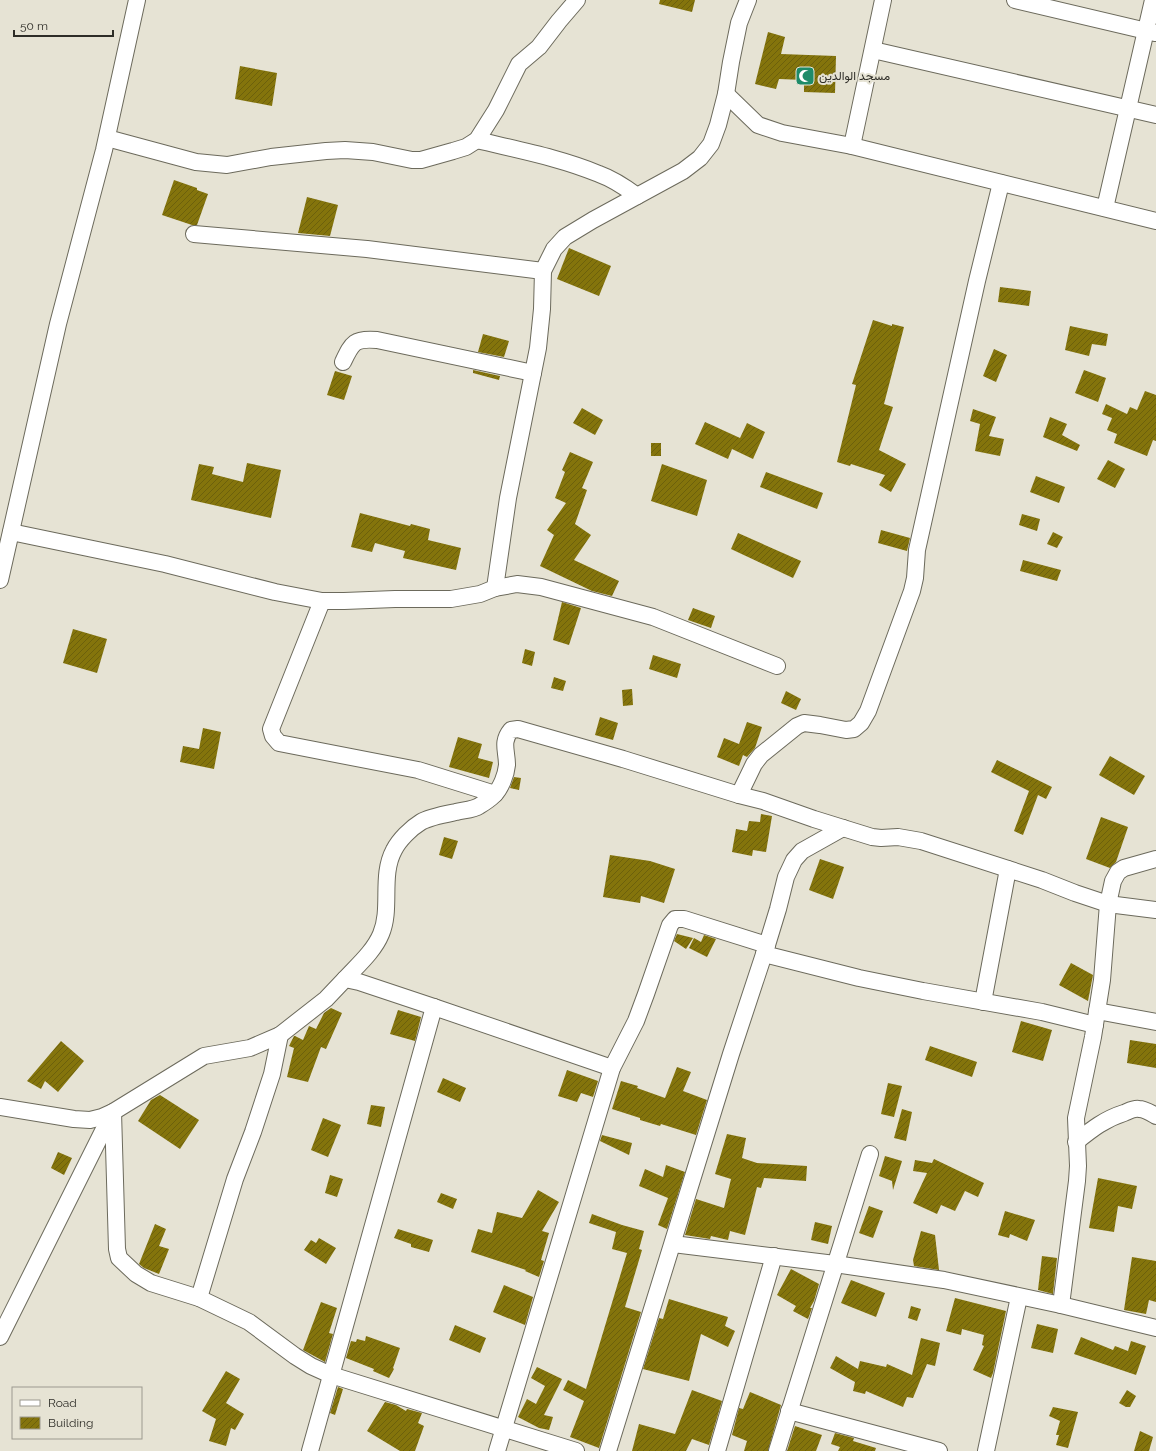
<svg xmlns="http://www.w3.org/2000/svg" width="1156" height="1451" font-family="Raleway,Vazirmatn,sans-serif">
  <defs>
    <pattern id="building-hatch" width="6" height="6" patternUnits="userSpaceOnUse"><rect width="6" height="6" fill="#84740c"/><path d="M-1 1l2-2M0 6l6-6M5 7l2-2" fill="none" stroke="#6c600c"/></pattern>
  </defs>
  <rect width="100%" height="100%" fill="#e6e3d4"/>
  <g fill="url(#building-hatch)">
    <polygon points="660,0 695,0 692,12 659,4"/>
    <polygon points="768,32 785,37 781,54 836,56 835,93 804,92 804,80 779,79 776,89 755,84"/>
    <polygon points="240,66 277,73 272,106 235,99"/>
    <polygon points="174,180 197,188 197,190 208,194 197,225 192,225 162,215"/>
    <polygon points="307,197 338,205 330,236 298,233"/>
    <polygon points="569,248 611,266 599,296 557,279"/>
    <polygon points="1000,287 1031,291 1029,306 998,302"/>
    <polygon points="873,320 892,326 892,324 904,327 884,404 893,407 879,450 906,464 891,492 879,485 885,475 851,464 850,466 837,462 856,385 852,384"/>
    <polygon points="1070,326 1108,334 1106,346 1092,344 1089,356 1065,350"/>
    <polygon points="483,334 509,341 504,357 478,352"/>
    <polygon points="994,349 1007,355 996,382 983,376"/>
    <polygon points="473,370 500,376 499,380 473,373"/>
    <polygon points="1084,370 1106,378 1098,402 1075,393"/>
    <polygon points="335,371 352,376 344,400 327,395"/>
    <polygon points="1145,391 1156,395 1156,441 1153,440 1147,456 1114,443 1117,434 1107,430 1112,418 1102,414 1106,404 1127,414 1130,407 1137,410"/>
    <polygon points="582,408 603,420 595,435 573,423"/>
    <polygon points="973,409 996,417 989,436 1004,439 1000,456 975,451 980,424 970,421"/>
    <polygon points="1050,417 1067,424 1062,435 1080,445 1077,451 1043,437"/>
    <polygon points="705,422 740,438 747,423 765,432 753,459 732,449 728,459 695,444"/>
    <rect x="651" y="443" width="10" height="13"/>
    <polygon points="570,452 593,462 582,488 587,490 575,524 591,535 574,560 619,581 612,596 592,591 540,566 554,535 547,530 566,503 555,498 565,472 562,470"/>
    <polygon points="1108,460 1125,469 1115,488 1097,479"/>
    <polygon points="247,463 281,470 271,518 191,500 199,464 214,467 212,474 243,482"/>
    <polygon points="662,464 707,480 697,516 651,501"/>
    <polygon points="766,472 823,493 817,509 760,487"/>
    <polygon points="1036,476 1065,487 1059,503 1030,492"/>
    <polygon points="360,513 410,526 411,524 430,529 428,540 461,548 456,570 403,558 405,551 375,543 372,552 351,547"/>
    <polygon points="1022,514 1040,519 1037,531 1019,525"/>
    <polygon points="881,530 910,538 907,551 878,543"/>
    <polygon points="1053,532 1063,537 1057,548 1047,544"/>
    <polygon points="738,533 801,561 793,578 731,549"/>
    <polygon points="1023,560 1061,570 1057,581 1020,571"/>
    <polygon points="562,602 581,608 569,645 553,640"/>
    <polygon points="693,608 715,616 711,628 688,620"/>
    <polygon points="73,629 107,639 97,673 63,663"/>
    <polygon points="525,649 535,652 532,666 522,663"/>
    <polygon points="653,655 681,664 677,678 649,669"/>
    <polygon points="554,677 566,681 563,691 551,688"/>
    <polygon points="632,689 633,705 623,706 622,690"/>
    <polygon points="786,691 801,699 796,710 781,703"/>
    <polygon points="600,717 618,723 613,740 595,735"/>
    <polygon points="747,722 762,727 755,748 747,757 743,755 739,766 717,757 724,738 739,744"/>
    <polygon points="203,728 221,732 214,769 180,762 183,746 199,749"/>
    <polygon points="458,737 482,744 478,758 493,762 489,778 449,767"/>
    <polygon points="1110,756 1145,776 1134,795 1099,775"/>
    <polygon points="997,760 1052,787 1046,799 1038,795 1023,835 1014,831 1029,791 991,772"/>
    <polygon points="514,777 521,778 519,790 510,788"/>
    <polygon points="761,814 772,816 766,852 753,850 752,856 732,852 736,829 747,831 749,821 760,822"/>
    <polygon points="1101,817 1128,827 1116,862 1110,868 1086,859"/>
    <polygon points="444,837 458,841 452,859 439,855"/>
    <polygon points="610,855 650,861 675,869 664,903 641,896 640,903 603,897"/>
    <polygon points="820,859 844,867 833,899 809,890"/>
    <polygon points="677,934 693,938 686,949 674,941"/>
    <polygon points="704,935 716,939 707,957 689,948 694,938 701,942"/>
    <polygon points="1071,963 1093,975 1088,1001 1059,985"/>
    <polygon points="331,1008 342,1013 326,1049 321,1047 308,1082 287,1077 294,1048 289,1046 294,1036 295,1036 303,1040 309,1026 316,1029 324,1013"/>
    <polygon points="398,1010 421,1017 415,1041 390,1034"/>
    <polygon points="1021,1021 1052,1030 1043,1061 1012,1052"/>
    <polygon points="1130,1040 1156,1044 1156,1068 1127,1063"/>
    <polygon points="61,1041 84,1061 58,1092 45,1081 41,1089 27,1081"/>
    <polygon points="930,1046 977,1062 972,1077 925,1060"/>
    <polygon points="677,1067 691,1072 683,1091 707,1100 696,1135 661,1124 660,1126 640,1120 640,1118 612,1109 621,1081 638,1086 637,1088 665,1098"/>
    <polygon points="567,1070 598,1081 593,1097 581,1093 577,1102 558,1096"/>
    <polygon points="443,1078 466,1088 460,1102 437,1092"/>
    <polygon points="888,1083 902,1086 894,1117 881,1114"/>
    <polygon points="160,1095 199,1120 180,1149 138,1121 151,1100"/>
    <polygon points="371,1105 385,1107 381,1127 367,1124"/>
    <polygon points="902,1109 912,1112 906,1141 894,1138"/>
    <polygon points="323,1118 341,1125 328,1157 311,1150"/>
    <polygon points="727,1134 746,1138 742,1158 757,1163 807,1166 806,1181 764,1178 761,1188 757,1187 745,1235 730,1231 728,1240 711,1236 710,1239 685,1235 696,1199 724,1208 731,1179 715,1174"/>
    <polygon points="602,1135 632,1143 629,1155 600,1141"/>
    <polygon points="58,1152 72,1158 64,1175 51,1168"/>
    <polygon points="885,1156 902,1161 893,1190 892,1181 879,1176"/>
    <polygon points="934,1159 984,1183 978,1197 965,1191 955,1211 941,1205 937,1214 913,1203 927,1173 913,1171 915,1160 932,1163"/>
    <polygon points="666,1165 685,1172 667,1229 658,1225 668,1198 639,1186 645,1169 663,1177"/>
    <polygon points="330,1175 343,1179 337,1197 325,1193"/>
    <polygon points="1098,1178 1137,1186 1132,1209 1118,1206 1114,1232 1089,1228"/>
    <polygon points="538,1190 559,1202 542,1231 549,1233 541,1260 544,1261 539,1277 525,1271 526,1270 471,1252 478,1229 492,1233 497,1212 522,1218"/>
    <polygon points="441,1193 457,1199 453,1209 437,1202"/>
    <polygon points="869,1206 883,1211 873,1238 859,1233"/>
    <polygon points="1005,1211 1035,1220 1027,1241 1010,1234 1009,1238 998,1235"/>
    <polygon points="592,1214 622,1225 644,1231 639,1249 642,1250 625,1307 641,1312 599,1448 570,1437 584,1401 563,1390 568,1380 586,1389 627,1253 612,1249 616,1232 589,1223"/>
    <polygon points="815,1222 832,1226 828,1244 811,1240"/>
    <polygon points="155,1224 166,1229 159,1246 169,1249 159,1274 144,1268 139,1264"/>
    <polygon points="398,1229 433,1240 429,1252 411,1247 411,1244 394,1238"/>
    <polygon points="921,1231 935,1235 939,1270 914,1266 913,1260"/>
    <polygon points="319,1238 336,1248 326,1264 304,1250 311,1240 316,1243"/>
    <polygon points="1042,1256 1057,1258 1053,1294 1038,1290"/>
    <polygon points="1132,1257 1156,1261 1156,1302 1149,1300 1146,1314 1124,1310"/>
    <polygon points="791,1269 819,1284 814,1301 810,1308 812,1308 808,1319 793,1311 796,1306 777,1295"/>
    <polygon points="851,1280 885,1293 876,1317 841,1303"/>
    <polygon points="504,1285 533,1297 525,1325 493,1312"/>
    <polygon points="955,1298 1006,1311 993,1373 991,1378 973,1370 984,1346 982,1345 984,1335 962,1329 961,1335 946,1331"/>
    <polygon points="669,1299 728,1317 725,1326 735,1331 728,1347 701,1334 689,1381 643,1369 659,1318 663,1319"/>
    <polygon points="321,1302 337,1308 329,1333 333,1334 325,1362 303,1350"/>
    <polygon points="911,1306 921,1309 917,1321 908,1318"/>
    <polygon points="1037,1324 1058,1329 1053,1353 1031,1348"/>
    <polygon points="455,1325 486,1338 480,1353 449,1340"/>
    <polygon points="366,1336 400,1348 393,1368 394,1369 389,1378 373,1371 374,1369 346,1358 351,1341 356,1342 357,1339 365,1341"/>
    <polygon points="1081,1337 1113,1350 1115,1346 1128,1351 1131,1341 1146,1346 1136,1375 1074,1354"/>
    <polygon points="921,1338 940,1343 935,1366 927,1364 913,1398 907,1397 903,1407 866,1391 865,1394 853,1391 855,1382 830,1368 836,1356 858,1369 860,1361 886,1367 887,1364 912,1375"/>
    <polygon points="537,1367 562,1379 544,1415 553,1417 549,1430 539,1428 518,1417 527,1399 536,1404 545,1386 531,1378"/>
    <polygon points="226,1371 240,1379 226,1403 244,1414 235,1430 231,1428 226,1446 209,1441 216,1419 202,1411"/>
    <polygon points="338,1387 343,1389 335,1415 330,1413"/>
    <polygon points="692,1390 722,1401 709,1445 692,1439 686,1451 632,1451 639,1424 675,1434"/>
    <polygon points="1127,1390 1136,1396 1130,1407 1126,1407 1119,1403"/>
    <polygon points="750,1392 781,1405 768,1451 744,1451 747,1441 732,1435 739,1408 743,1409"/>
    <polygon points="385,1402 396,1405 406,1411 407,1409 422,1413 418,1423 424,1426 415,1451 400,1451 367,1431"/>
    <polygon points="1053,1407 1078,1412 1068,1448 1056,1445 1059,1435 1056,1435 1060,1421 1049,1416"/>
    <polygon points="795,1426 822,1435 816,1451 787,1451"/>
    <polygon points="1140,1431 1153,1437 1149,1451 1134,1451"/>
    <polygon points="835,1433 854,1438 853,1441 876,1448 875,1451 838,1451 840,1447 831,1444"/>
  </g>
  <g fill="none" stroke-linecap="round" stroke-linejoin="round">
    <g stroke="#6c6a5c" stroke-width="18">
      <g id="minor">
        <polyline points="1015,0 1155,33"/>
        <polyline points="873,50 1156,115"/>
        <polyline points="726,94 758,125 782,133 852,146 1156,221"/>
        <polyline points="107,138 196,162 227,165 271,157 326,151 345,150 373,152 412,160 421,160 453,151 466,147 477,140 496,110 519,64 539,47 559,21 577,0"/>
        <path d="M477,140C518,150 561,158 599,174C613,179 625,187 637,196"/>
        <polyline points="852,146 883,0"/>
        <polyline points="1105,208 1153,0"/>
        <polyline points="194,234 367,249 543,271"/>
        <path d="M343,362C352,343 354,338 377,340L533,373"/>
        <polyline points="11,532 165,564 275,592 322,601 344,601 395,599 451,599 480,594 495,588 517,584 541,587 653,617 777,666"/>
        <polyline points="0,580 58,324 104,150 137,0"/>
        <polyline points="495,588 508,498 538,348 542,309 543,271 554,249 565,237 593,220 683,171 700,158 711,144 718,125 726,94 731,62 739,23 748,0"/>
        <polyline points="322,601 271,729 273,736 279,743 418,770 495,794"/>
        <polyline points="739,795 754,764 761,755 797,726 804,723 820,725 846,730 854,729 861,723 868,711 912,591 915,578 917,550 977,281 1001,183"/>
        <polyline points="764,954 859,978 923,991 1042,1012 1095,1025"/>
        <path d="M345,979C358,965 374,951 381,934C392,908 380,876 394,850C399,840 411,828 421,822C429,817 446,814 456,812C463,810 473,810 479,806C484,803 490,799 494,795C501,788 506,775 507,765C507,751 501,742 511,730L518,729L623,759L739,795L763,801L814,819L872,837L881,838L898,837L921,841L1042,880L1075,893L1108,904L1156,910"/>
        <polyline points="983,1002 1008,869"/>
        <polyline points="1097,1011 1156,1022"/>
        <polyline points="0,1107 74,1119 90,1120 102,1117 113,1112 204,1056 250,1048 280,1035 326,999 345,979 359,982 434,1007 612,1068"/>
        <polyline points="113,1112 117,1249 119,1258 136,1274 151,1283 199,1298 249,1322 295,1356 311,1366 331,1375 576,1451"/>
        <path d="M1076,1142C1092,1129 1105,1119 1124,1113C1129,1111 1134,1108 1139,1109C1145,1109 1151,1113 1156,1116"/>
        <polyline points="673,1244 835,1264 944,1280 1061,1305 1156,1328"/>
        <polyline points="199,1298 235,1179 253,1132 272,1074 280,1035"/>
        <polyline points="1061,1305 1077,1181 1078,1166 1076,1118 1093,1037 1102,980 1108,904 1113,881 1118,872 1124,868 1156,859"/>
        <polyline points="0,1337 112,1113"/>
        <polyline points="789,1411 939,1451"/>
        <polyline points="310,1451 434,1007"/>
        <polyline points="497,1451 612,1068 636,1021 646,994 670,925 675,919 684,919 767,945 778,909 786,877 794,860 802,851 843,828"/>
        <polyline points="608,1451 731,1054 767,945"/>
        <polyline points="717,1451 774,1256"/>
        <polyline points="777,1451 870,1154"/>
        <polyline points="986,1451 1019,1297"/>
      </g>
    </g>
    <use href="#minor" stroke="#fff" stroke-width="16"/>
  </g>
  <defs>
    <g id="mosque-square" transform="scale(1)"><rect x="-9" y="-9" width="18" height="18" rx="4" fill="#1e8b69" stroke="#e6e3d4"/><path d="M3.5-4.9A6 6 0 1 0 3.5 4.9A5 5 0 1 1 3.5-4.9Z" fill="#fff"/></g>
  </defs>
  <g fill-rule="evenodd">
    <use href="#mosque-square" x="805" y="76"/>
  </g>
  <g text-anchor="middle" stroke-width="4" stroke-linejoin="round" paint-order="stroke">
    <g font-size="12" fill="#2e2d27" stroke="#e6e3d4" text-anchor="start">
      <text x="819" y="80">مسجد الوالدين</text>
    </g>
  </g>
  <rect x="12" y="1387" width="130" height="52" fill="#e6e3d4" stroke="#9c9a8f"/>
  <rect x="20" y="1400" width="20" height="6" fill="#ffffff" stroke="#9c9a8f"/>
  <text x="48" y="1407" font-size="12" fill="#2e2d27">Road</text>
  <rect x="20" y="1417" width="20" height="12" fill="url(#building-hatch)" stroke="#9c9a8f"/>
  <text x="48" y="1427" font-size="12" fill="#2e2d27">Building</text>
  <path d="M14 30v6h99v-6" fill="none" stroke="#2e2d27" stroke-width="2"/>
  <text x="20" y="30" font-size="12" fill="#2e2d27" stroke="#e6e3d4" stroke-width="3" paint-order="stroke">50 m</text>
</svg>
